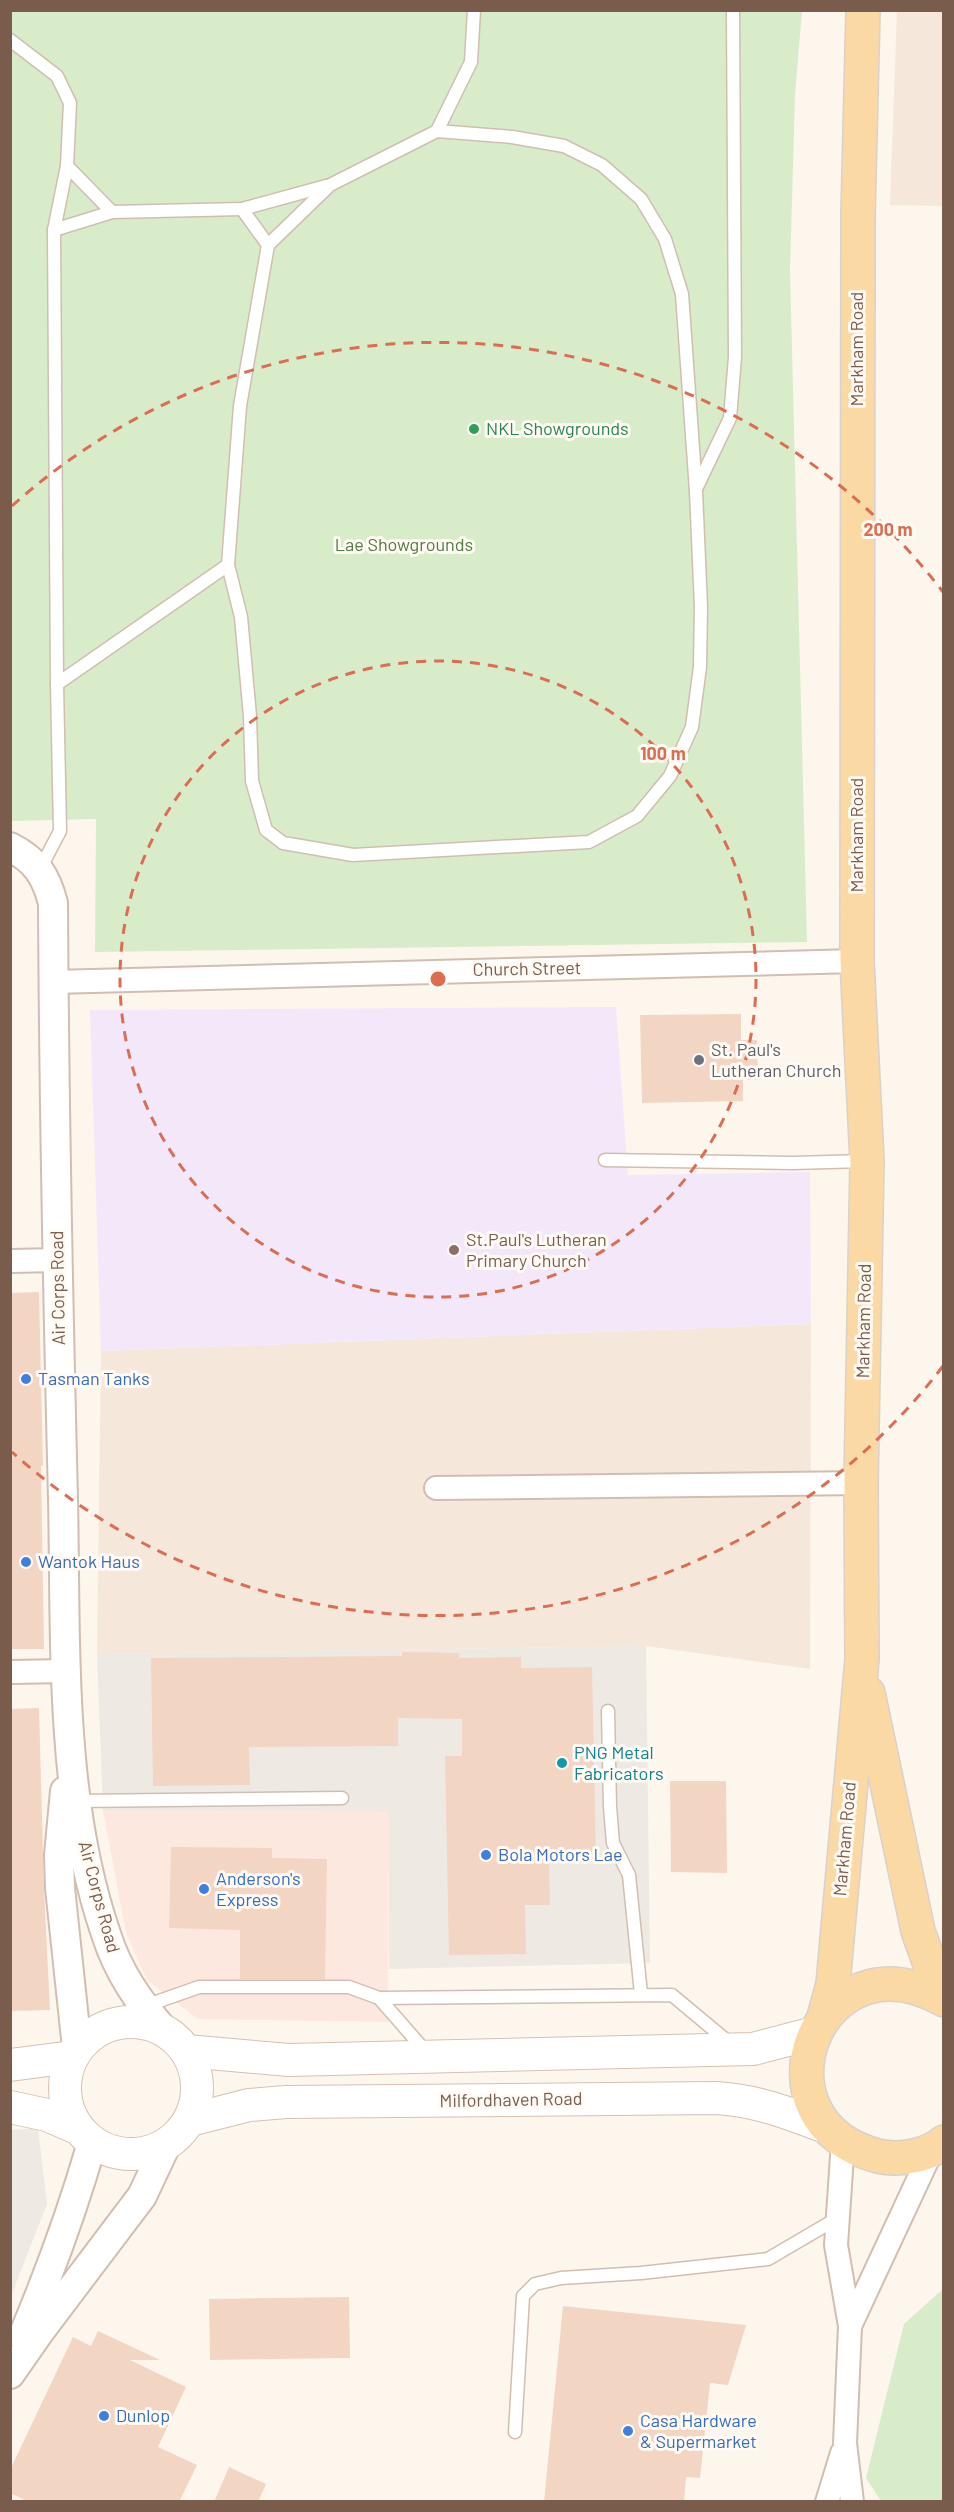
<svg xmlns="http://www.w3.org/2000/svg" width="954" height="2512" font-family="Barlow,sans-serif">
  <rect width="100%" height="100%" fill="#fdf6ec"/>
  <g fill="#f5e8da">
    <polygon points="897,11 943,11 943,206 890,205"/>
    <polygon points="811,1324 810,1669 646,1646 97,1654 101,1351"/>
  </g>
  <polygon fill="#fde8e0" points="103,1811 389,1812 388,2022 198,2019 147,1980 126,1933"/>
  <g fill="#efe9e4">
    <polygon points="646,1646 650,1963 389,1969 389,1812 103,1811 97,1654"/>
    <polygon points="38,2128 47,2204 11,2296 11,2130"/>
  </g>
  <polygon fill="#f3e8fa" points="616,1007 628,1175 810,1172 811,1324 101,1351 90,1010"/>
  <g fill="#d8ecc9">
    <polygon points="10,11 802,11 795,94 790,271 807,942 95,952 96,819 11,821"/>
    <polygon points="943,2289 943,2501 881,2501 866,2478 904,2324"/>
  </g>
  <g fill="#f3d5c3">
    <polygon points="741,1014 741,1040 757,1040 758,1080 743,1080 743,1101 642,1103 640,1015"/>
    <polygon points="39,1292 43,1466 41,1466 44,1649 10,1649 10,1293"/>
    <polygon points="402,1652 459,1653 459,1658 521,1657 521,1668 592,1667 596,1858 549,1859 550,1905 525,1905 526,1954 449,1955 445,1756 462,1756 462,1719 398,1718 398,1746 249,1747 250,1785 153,1786 151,1658 402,1656"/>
    <polygon points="39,1708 44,1889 50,2010 10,2011 10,1709"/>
    <polygon points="670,1781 726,1781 727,1873 671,1872"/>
    <polygon points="171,1847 272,1848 272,1858 327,1859 325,1979 240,1979 240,1930 169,1928"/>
    <polygon points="349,2297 350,2358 210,2360 209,2299"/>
    <polygon points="563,2306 746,2325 728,2385 710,2383 700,2478 686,2477 684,2502 544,2502"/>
    <polygon points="98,2331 160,2360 130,2360 186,2387 158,2447 197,2465 179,2502 29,2502 10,2493 10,2470 73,2337 91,2346"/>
    <polygon points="229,2467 266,2484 258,2502 214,2502"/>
  </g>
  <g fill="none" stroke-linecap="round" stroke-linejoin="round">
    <g stroke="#d1beb0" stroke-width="15">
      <g id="service">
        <polyline points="10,40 57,76 70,103 67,166 54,230 57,684 60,831 40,869"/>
        <polyline points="67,166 112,212"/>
        <polyline points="242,209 268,245"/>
        <polyline points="54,230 112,212 242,209 326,186"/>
        <polyline points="696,489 730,418 735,357 733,10"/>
        <polyline points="228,565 241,617 250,716 252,781 266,830 283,843 353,855 589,842 637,816 670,776 692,727 700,667 701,607 696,491 682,294 665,239 641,199 602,165 564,146 512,137 437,131"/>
        <polyline points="57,684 228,565 240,406 268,245 330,185 437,131 471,62 474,10"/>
        <polyline points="605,1160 792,1163 866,1161"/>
        <polyline points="608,1711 610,1807 613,1843 629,1875 641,1994"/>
        <polyline points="77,1801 342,1798"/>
        <polyline points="379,1998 672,1995 732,2045"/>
        <polyline points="145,2006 199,1987 349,1987 379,1998 427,2053"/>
        <polyline points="515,2432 523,2296 535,2284 561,2278 641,2273 768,2259 838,2218"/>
      </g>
    </g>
    <g stroke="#d1beb0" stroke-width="26">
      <g id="minor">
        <polyline points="53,982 857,961"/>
        <polyline points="10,1261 58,1260"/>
        <polyline points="436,1488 861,1483"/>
        <polyline points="10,1672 67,1671"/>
        <polyline points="843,2141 836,2245 850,2326 845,2443 852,2502"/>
        <polyline points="850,2326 933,2148"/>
        <polyline points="827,2502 842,2453"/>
      </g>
    </g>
    <g stroke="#d1beb0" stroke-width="32">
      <g id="tertiary">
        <path d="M10,847C36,860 46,876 53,903C54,1102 58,1300 63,1499C66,1641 59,1798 106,1934C118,1972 139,2002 165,2032"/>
        <polyline points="65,1791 59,1855 60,1888 77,2048"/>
        <path d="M23,2336C50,2272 73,2209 92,2143"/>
        <polyline points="10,2374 40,2331 142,2196 166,2145"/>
      </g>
    </g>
    <g stroke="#d6c0b0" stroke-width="34">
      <g id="secondary">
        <circle cx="131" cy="2088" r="66"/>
        <polyline points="186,2051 289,2060 753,2049 814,2033"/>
        <polyline points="10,2065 72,2057"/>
        <polyline points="10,2107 47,2115 77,2128"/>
        <path d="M190,2120L249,2105L286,2102L716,2098C756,2100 791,2114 828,2128"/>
      </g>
    </g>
    <g stroke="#dad1cd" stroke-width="36">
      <g id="primary">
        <polyline points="868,1693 918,1931 932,1970 944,1994"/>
        <path d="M944,2000C819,1928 743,2121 878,2156C898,2161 928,2156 944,2142"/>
        <polyline points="824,2017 833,1984 862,1659 861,1483 867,1161 857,961 858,215 863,10"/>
      </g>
    </g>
    <use href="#service" stroke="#fff" stroke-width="12"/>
    <use href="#minor" stroke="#fff" stroke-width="22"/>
    <use href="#tertiary" stroke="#fff" stroke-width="28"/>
    <use href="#secondary" stroke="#fff" stroke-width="32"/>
    <use href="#primary" stroke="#fbd9a5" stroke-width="33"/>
  </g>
  <g fill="none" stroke="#dc6d51" stroke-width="3" stroke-dasharray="10 8">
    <circle cx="438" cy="979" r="318"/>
    <path d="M943 1366A636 636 0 0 1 12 1452M12 506A636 636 0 0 1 943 592"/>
  </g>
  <circle fill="#2e9e5b" stroke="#fffaf3" stroke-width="2" cx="474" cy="429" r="6"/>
  <circle fill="#6b7280" stroke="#fffaf3" stroke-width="2" cx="699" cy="1060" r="6"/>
  <circle fill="#8d6e63" stroke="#fffaf3" stroke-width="2" cx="454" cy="1250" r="6"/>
  <g fill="#3f7fe0" stroke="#fffaf3" stroke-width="2">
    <circle cx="26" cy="1379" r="6"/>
    <circle cx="26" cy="1562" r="6"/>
    <circle cx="486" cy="1855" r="6"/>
    <circle cx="204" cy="1889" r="6"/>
    <circle cx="104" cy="2416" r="6"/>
    <circle cx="628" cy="2431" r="6"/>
  </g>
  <circle fill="#0f9aa8" stroke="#fffaf3" stroke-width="2" cx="562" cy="1763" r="6"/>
  <g text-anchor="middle" stroke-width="6" stroke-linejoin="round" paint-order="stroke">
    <g font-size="18" fill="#7a5c4d" stroke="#fffaf3">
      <text transform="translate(857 349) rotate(-90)" y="6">Markham Road</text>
      <text transform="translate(857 835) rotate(-90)" y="6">Markham Road</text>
      <text transform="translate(527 969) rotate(-1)" y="6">Church Street</text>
      <text transform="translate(58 1288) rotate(-91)" y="6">Air Corps Road</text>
      <text transform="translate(864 1321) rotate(-89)" y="6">Markham Road</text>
      <text transform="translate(845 1839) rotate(-85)" y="6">Markham Road</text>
      <text transform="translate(99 1897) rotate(75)" y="6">Air Corps Road</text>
      <text transform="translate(511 2100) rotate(-1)" y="6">Milfordhaven Road</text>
    </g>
    <g font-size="18" fill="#27864d" stroke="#fffaf3" text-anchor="start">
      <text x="486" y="435">NKL Showgrounds</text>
    </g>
    <g font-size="18" fill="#537a41" stroke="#fffaf3">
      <text x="404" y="551">Lae Showgrounds</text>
    </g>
    <g font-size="18" fill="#5b616d" stroke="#fffaf3" text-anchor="start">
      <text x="711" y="1056">St. Paul's<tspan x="711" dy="21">Lutheran Church</tspan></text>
    </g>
    <g font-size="18" fill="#785e54" stroke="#fffaf3" text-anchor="start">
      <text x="466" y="1246">St.Paul's Lutheran<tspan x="466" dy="21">Primary Church</tspan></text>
    </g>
    <g font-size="18" fill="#366cbe" stroke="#fffaf3" text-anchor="start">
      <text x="38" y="1385">Tasman Tanks</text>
      <text x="38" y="1568">Wantok Haus</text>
      <text x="498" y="1861">Bola Motors Lae</text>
      <text x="216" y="1885">Anderson's<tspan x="216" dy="21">Express</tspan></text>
      <text x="116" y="2422">Dunlop</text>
      <text x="640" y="2427">Casa Hardware<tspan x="640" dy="21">&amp; Supermarket</tspan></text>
    </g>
    <g font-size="18" fill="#0d838f" stroke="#fffaf3" text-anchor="start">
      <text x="574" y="1759">PNG Metal<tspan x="574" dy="21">Fabricators</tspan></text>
    </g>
  </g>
  <circle cx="438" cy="979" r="9" fill="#dc6d51" stroke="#fffaf3" stroke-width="3"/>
  <g font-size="18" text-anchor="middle" font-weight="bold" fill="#dc6d51" stroke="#fffaf3" stroke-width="6" stroke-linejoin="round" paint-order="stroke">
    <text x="888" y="536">200 m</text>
    <text x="663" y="760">100 m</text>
  </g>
  <rect width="954" height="2512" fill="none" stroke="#7a5c4d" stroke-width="24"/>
</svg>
